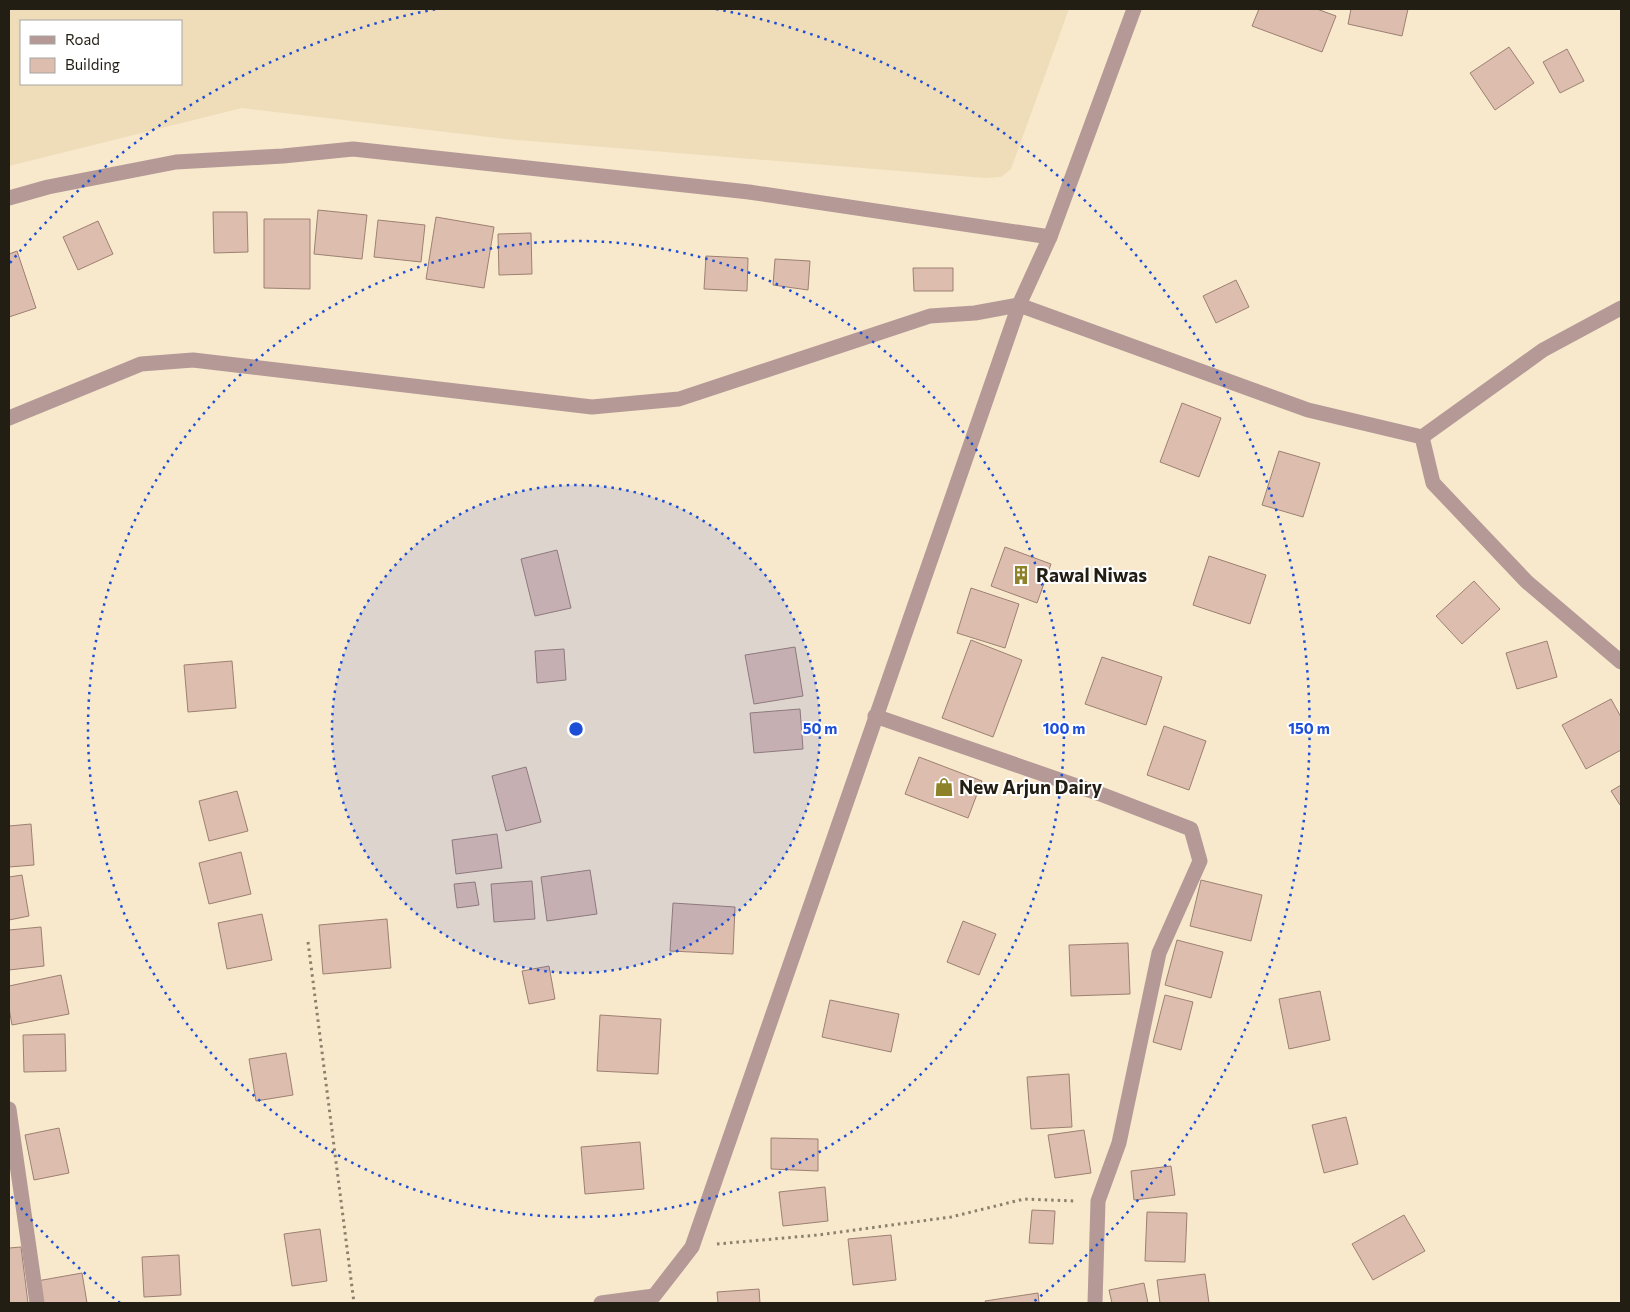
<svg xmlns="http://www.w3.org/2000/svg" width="1630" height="1312" font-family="Commissioner,sans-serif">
  <rect width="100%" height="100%" fill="#f8e9cc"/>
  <path fill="#efddb9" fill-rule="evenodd" d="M9,9H1069L1011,169L1001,177L985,178L506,139L242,108L9,166ZM21,21H181V84H21Z"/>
  <g fill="#dcbdae" stroke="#9d8072">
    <polygon points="1259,9 1317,9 1336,16 1322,52 1252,26"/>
    <polygon points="1351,9 1408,9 1402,36 1348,24"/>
    <polygon points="1509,47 1534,83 1495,110 1470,73"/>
    <polygon points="1567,49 1584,81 1560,93 1543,62"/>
    <polygon points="318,210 367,215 362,259 314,254"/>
    <polygon points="213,212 247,212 248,252 214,253"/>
    <polygon points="436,217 494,227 484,288 426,279"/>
    <polygon points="264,219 310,219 310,289 264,288"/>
    <polygon points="378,220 425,225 421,262 374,257"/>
    <polygon points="98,221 113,254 78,270 63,237"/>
    <polygon points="531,233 532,274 499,275 498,234"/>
    <polygon points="17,251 36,308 9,317 9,254"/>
    <polygon points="706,256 748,258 747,291 704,289"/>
    <polygon points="775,259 810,261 808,290 773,285"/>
    <polygon points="913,268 953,268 953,291 914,291"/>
    <polygon points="1236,280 1249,307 1216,323 1203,296"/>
    <polygon points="1182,403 1221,418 1199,477 1160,462"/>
    <polygon points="1279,451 1320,463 1303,517 1262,505"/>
    <polygon points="1005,547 1051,564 1037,603 991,586"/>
    <polygon points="557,550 571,608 535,616 521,559"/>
    <polygon points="1209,556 1266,575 1250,624 1193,605"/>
    <polygon points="1474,581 1500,609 1462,644 1436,616"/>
    <polygon points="971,588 1019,604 1005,648 957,633"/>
    <polygon points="971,640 1022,660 993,737 942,718"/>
    <polygon points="1547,641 1557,677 1517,689 1506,653"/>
    <polygon points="795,647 803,696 754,704 745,655"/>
    <polygon points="564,649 566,680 537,683 535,651"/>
    <polygon points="1102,657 1162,677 1146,725 1085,704"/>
    <polygon points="232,661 236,708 188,712 184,665"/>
    <polygon points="1611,699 1621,717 1621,750 1586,769 1562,725"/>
    <polygon points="800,709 803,749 754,753 750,713"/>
    <polygon points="1164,726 1206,741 1189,790 1147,775"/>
    <polygon points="919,757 982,781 968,818 905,794"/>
    <polygon points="526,767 541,822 506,831 492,776"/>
    <polygon points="1621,785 1621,804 1620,805 1611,791"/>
    <polygon points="237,791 248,831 209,841 199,801"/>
    <polygon points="31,824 34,865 9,867 9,826"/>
    <polygon points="497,834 502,868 456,874 452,840"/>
    <polygon points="241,852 251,894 209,904 199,863"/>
    <polygon points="590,870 597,914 547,921 541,877"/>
    <polygon points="22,875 29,916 9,920 9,877"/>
    <polygon points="1201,880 1262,895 1251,941 1190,926"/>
    <polygon points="532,881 535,919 494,922 491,884"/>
    <polygon points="475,882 479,905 457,908 454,884"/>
    <polygon points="673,903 735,907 733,954 670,951"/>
    <polygon points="262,914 272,960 227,969 218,923"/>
    <polygon points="387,919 391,968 323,974 319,925"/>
    <polygon points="963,921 996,934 979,975 947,962"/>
    <polygon points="41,927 44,966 9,970 9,930"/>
    <polygon points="1177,940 1223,952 1211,998 1165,985"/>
    <polygon points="1128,943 1130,994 1071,996 1069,945"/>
    <polygon points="549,966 555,999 529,1004 522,971"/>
    <polygon points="61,975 69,1014 12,1025 9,1008 9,986"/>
    <polygon points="1320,991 1330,1040 1289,1049 1279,999"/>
    <polygon points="1165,995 1193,1002 1181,1050 1153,1042"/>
    <polygon points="830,1000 899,1014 891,1052 822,1037"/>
    <polygon points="600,1015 661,1019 658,1074 597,1071"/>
    <polygon points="65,1034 66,1071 24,1072 23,1035"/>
    <polygon points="286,1053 293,1095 256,1101 249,1059"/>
    <polygon points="1069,1074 1072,1127 1031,1129 1027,1077"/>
    <polygon points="1346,1117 1358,1164 1324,1173 1312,1125"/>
    <polygon points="59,1128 69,1173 34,1180 25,1135"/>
    <polygon points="1084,1130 1091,1173 1055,1178 1048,1135"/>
    <polygon points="771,1138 818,1139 818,1171 771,1169"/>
    <polygon points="640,1142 644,1189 585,1194 581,1147"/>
    <polygon points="1171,1166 1175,1195 1134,1200 1131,1171"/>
    <polygon points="825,1187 828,1221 783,1226 779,1192"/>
    <polygon points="1032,1210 1055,1211 1053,1244 1029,1243"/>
    <polygon points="1147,1212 1187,1213 1185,1262 1145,1261"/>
    <polygon points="1404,1215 1425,1251 1373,1280 1352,1244"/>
    <polygon points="320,1229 327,1281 292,1286 284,1234"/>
    <polygon points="891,1235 896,1280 853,1285 848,1239"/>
    <polygon points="21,1247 28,1303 9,1303 9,1248"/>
    <polygon points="179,1255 181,1295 144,1297 142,1257"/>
    <polygon points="82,1273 87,1303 42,1303 37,1281"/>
    <polygon points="1205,1274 1209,1303 1160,1303 1157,1280"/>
    <polygon points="1144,1283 1148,1303 1112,1303 1109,1290"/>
    <polygon points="759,1289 760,1303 718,1303 717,1292"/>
    <polygon points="1038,1293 1039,1303 986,1303 985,1301"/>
  </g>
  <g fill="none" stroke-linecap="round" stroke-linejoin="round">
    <g stroke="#8a806c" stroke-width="3" stroke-dasharray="2.5 4" stroke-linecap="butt">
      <polyline points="308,942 354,1303"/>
      <polyline points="717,1244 818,1235 951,1217 1024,1199 1075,1201"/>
    </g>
    <g stroke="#b49997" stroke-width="15">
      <polyline points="9,198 48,187 176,162 283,156 353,149 749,192 1050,237"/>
      <polyline points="9,418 141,364 193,360 592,407 679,399 930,316 975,313 1019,305 1308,410 1422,437 1543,350 1621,308"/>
      <polyline points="1422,437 1433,483 1527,582 1621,662"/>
      <polyline points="875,716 1103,795 1191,829 1200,861 1159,953 1119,1143 1098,1201 1095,1303"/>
      <polyline points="9,1109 37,1303"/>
      <polyline points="601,1303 654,1296 692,1247 1019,305 1050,237 1134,9"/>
    </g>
  </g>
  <circle cx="576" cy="729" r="244" fill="#1d4ed8" fill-opacity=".12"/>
  <g fill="none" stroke="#1d4ed8" stroke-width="2.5" stroke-dasharray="2.5 5">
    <circle cx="576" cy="729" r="244"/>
    <circle cx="576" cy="729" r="488"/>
    <path d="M120 1303A733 733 0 0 1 10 1195M10 263A733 733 0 0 1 436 9M716 9A733 733 0 0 1 1032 1303"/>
  </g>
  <defs>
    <g id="building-bare" transform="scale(1.5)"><path d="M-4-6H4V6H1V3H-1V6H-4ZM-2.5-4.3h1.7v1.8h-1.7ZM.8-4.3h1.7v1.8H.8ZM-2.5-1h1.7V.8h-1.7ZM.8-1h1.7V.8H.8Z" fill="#8d8229" stroke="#fff" stroke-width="2.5" paint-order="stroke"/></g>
    <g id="shop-bare" transform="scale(1.5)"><path d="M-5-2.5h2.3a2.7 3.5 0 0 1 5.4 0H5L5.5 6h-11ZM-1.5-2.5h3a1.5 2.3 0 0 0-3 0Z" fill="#8d8229" stroke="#fff" stroke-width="2.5" paint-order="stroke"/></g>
  </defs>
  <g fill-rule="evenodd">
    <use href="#building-bare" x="1021" y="575"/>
    <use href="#shop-bare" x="944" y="787"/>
  </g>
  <g text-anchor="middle" stroke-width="4" stroke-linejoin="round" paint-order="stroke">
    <g font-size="19" font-weight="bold" fill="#231e13" stroke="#fff" text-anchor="start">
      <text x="1036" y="582">Rawal Niwas</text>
      <text x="959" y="794">New Arjun Dairy</text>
    </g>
  </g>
  <circle cx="576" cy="729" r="8" fill="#1d4ed8" stroke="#fff" stroke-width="2.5"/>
  <g font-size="15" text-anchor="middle" font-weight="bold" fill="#1d4ed8" stroke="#fff" stroke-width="4" stroke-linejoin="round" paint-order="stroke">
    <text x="820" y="734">50 m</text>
    <text x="1064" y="734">100 m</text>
    <text x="1309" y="734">150 m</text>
  </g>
  <rect width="1630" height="1312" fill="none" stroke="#231e13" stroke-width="20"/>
  <rect x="20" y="20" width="162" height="65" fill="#ffffff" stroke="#a7a5a1"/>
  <rect x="30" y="36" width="25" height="8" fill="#b49997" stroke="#a7a5a1"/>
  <text x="65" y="45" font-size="15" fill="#231e13">Road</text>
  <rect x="30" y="58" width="25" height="15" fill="#dcbdae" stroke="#a7a5a1"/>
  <text x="65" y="70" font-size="15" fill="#231e13">Building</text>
</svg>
